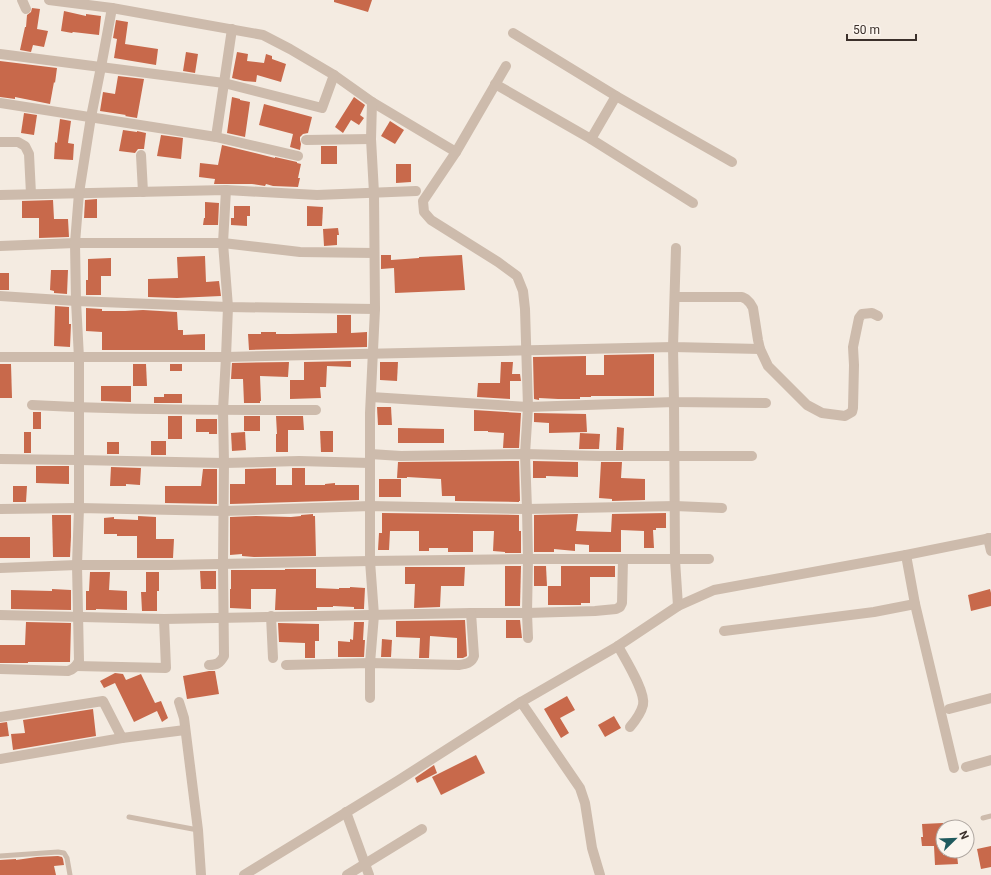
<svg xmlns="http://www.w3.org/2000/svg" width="991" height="875" font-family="Roboto,sans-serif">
  <rect width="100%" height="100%" fill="#f4ebe1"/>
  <g fill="#c8694b">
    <polygon points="334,0 372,0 368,12 334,2"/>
    <polygon points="32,8 40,9 37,29 48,31 44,47 33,45 31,52 20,50 25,27 26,27 27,15 31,12"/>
    <polygon points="64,11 86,16 86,14 101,16 99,35 73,32 72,33 61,31"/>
    <polygon points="116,20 128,22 125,44 158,49 156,65 114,58 117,39 113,38"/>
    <polygon points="186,52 198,54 195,73 183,71"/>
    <polygon points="237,52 248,54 247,61 264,63 266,54 272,56 272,59 286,64 281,82 257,75 256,82 244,81 232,78"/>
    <polygon points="0,61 57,68 55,83 54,82 50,104 15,97 15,99 0,97"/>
    <polygon points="118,76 144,79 137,118 125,116 126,115 100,111 103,92 115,94"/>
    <polygon points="232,97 240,99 240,100 250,102 245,137 227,133"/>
    <polygon points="354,97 365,105 360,115 364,118 359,125 351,120 343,133 335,127"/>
    <polygon points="264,104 312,117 308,133 303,134 300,137 300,140 301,144 300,150 290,147 293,134 259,125"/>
    <polygon points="24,113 37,115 34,135 21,133"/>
    <polygon points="60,119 71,121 68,143 74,144 73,160 54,159 55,142 57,143"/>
    <polygon points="390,121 404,130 395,144 381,136"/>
    <polygon points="123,130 137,132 137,131 146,133 144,149 138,149 135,153 119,151"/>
    <polygon points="161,135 183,138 181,159 157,156"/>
    <polygon points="222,145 275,158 275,157 297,162 297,163 301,164 298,178 300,178 298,187 273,186 266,184 265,186 252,184 214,184 215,179 199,177 200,163 218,165"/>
    <rect x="321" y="146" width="16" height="18"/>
    <polygon points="396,164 411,164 411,182 396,183"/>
    <polygon points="97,199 97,218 84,218 85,200"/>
    <polygon points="53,200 54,219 68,219 69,237 39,238 39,218 22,218 22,201"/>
    <polygon points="205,202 219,203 218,225 203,225 204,218 205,218"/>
    <polygon points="234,206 250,206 250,216 247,216 247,226 231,225 231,218 234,218"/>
    <polygon points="307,206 323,207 322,226 307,226"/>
    <polygon points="338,228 339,235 337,235 337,245 324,246 323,229"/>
    <polygon points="381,255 391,255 391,260 419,258 419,257 462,255 465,290 395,293 394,268 381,269"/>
    <polygon points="205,256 206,282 219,281 221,296 177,298 148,297 148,279 178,278 177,257"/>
    <polygon points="111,258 111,276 101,276 101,295 86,295 86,280 88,280 88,259"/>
    <polygon points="51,270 68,270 67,294 54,293 54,291 50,290"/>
    <rect x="0" y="273" width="9" height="17"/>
    <polygon points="55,306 69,307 69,324 71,324 70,347 54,346"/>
    <polygon points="86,308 102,309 102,311 125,311 143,310 177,312 178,330 183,330 183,335 205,334 205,350 102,350 102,332 86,331"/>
    <polygon points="337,315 351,315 351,333 367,332 367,347 249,350 248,334 261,334 261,332 276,332 276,334 290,334 337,333"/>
    <polygon points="654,354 654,396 591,396 591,397 580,397 580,399 558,399 539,398 539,400 534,399 533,357 586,356 586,375 604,375 604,355"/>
    <polygon points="351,361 351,367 327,366 326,387 320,387 321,398 290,399 290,380 304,380 304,362"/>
    <polygon points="289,362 288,377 260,376 261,401 260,401 260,403 244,403 243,379 231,379 232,363"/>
    <polygon points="380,362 398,362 397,381 380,380"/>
    <polygon points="501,362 513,362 512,374 520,374 521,381 510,381 510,399 477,397 478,383 500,383"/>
    <polygon points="0,364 11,364 12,398 0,398"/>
    <polygon points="133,364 146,364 147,386 133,386"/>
    <rect x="170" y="364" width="12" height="7"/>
    <polygon points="101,386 131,386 131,402 101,401"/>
    <polygon points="164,394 182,394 182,403 154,403 154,397 164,397"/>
    <polygon points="377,407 391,407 392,425 378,425"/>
    <polygon points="474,410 521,413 519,448 503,448 504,433 488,432 488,431 474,431"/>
    <rect x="33" y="412" width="8" height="17"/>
    <polygon points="534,413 586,414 587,432 549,433 549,423 534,422"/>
    <rect x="168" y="416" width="14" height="23"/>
    <rect x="244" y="416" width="16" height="15"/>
    <polygon points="276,416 303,416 304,430 288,430 288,452 276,452 276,434 277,434"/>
    <polygon points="196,419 217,419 217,434 209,434 209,432 196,432"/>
    <polygon points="617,427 624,428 623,450 616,450"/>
    <polygon points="398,428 444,429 444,443 398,443"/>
    <polygon points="320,431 333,431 333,452 321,452"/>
    <rect x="24" y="432" width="7" height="21"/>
    <polygon points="245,432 246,450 232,451 231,433"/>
    <polygon points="580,433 600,434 599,449 579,449"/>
    <rect x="151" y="441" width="15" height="14"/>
    <rect x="107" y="442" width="12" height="12"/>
    <polygon points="519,461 520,501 519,501 519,502 455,501 455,496 442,496 441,479 407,477 407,478 397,478 398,462"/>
    <polygon points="533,461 578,462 578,477 546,476 546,478 533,478"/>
    <polygon points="601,462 622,462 621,478 645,479 645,500 612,501 612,499 599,498"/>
    <polygon points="36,466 69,466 69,484 36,483"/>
    <polygon points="111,467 141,468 140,485 126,484 126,486 110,486"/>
    <polygon points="276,468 276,485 292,485 292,468 305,468 305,485 325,485 325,484 335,483 335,485 359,485 359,500 230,504 230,484 245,484 245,469"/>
    <polygon points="203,469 217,469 217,504 165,503 165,486 201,486"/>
    <rect x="379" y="479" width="22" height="18"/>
    <polygon points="13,486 27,486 26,502 13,502"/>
    <polygon points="382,513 519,515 519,531 521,531 521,553 505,553 505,552 493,551 494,531 473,531 473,552 448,552 448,548 429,548 429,551 419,551 419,531 390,531 389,550 378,550 379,533 382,533"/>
    <polygon points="666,513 666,528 656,528 656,530 653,530 654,548 644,548 644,531 621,530 621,552 589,552 589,545 575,544 575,551 554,549 554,552 534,552 534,515 578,514 576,531 611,532 612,514"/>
    <polygon points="313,514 313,516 315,516 316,556 254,557 242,556 242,554 230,555 230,517 256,516 291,517 301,516 301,515"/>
    <polygon points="52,515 71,515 71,537 70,557 53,557"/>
    <polygon points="138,516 156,517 156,539 174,539 173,558 137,558 137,536 117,536 117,534 104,534 104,518 114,517 114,519 138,520"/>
    <rect x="0" y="537" width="30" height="21"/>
    <polygon points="505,566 521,566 520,606 505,606"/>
    <polygon points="534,566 546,566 547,586 534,586"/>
    <polygon points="561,566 615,566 615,577 590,577 590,603 581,603 581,605 548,605 548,586 561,586"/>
    <polygon points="405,567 465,567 464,586 441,586 440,607 414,608 415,584 405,584"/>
    <polygon points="285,569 316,569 316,588 339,589 339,588 350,588 350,587 365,588 364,608 364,609 354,609 354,607 333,606 333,607 317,607 317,610 275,610 276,589 251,589 251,609 230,608 230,589 231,589 231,570 285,570"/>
    <polygon points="200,571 216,571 216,589 201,589"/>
    <polygon points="90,572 110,572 109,590 127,591 127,610 96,609 96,610 86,610 86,591 89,591"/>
    <polygon points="146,572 159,572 159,591 157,591 157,611 142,611 141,592 146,592"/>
    <polygon points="52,589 71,590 71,610 11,609 11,590 52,591"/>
    <polygon points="990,589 991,593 991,606 971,611 968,595"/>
    <polygon points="465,620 467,656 463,658 457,658 457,638 430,636 429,658 419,658 420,638 396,637 396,621"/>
    <polygon points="506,620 520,620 522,638 506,638"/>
    <polygon points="26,622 71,623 70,662 28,662 28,663 0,663 0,645 25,645"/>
    <polygon points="354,622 364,622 363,640 365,640 364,657 338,657 338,641 350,642 350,639 353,640"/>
    <polygon points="278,623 319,624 319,641 315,641 315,658 305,658 305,643 279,642"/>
    <polygon points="382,639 392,640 391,657 381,657"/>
    <polygon points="209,671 215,671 219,694 187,699 183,676"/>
    <polygon points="115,673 123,674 126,680 141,674 155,703 161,701 168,718 162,722 157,711 134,722 115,683 104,688 100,681"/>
    <polygon points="567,696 575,710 560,718 569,733 561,738 544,709"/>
    <polygon points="93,709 96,736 13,750 11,734 25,733 23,720"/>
    <polygon points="614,716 621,728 605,737 598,725"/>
    <polygon points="7,722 9,736 0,737 0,723"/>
    <polygon points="476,755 485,773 441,795 432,777"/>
    <polygon points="434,765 437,773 417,783 415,778"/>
    <polygon points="943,823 943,855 957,855 958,864 935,865 934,846 922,846 921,837 923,837 922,824"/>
    <polygon points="991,846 991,867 981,869 977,849"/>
    <polygon points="58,856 62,857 63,859 64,865 54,866 56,875 0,875 0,860 16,859 16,860 37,857"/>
  </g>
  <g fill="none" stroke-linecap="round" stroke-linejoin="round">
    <g stroke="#cdbbac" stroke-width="5">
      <polyline points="129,817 198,830"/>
      <polyline points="983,818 991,816"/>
      <polyline points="0,856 58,852 64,853 67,858 70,875"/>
    </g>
    <g stroke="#cdbbac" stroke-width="10">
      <polyline points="22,0 26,9"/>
      <polyline points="49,0 112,8 263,35 290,49 334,75 372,102 456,152"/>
      <polyline points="513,33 616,96 732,162"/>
      <polyline points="0,54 224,83 322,108 334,75"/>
      <polyline points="506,66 456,152 423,201 424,212 431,220 498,262 517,276 523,291 525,309 528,407 525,454 527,509 528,559 527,613 528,638"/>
      <polyline points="495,84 591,139 693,203"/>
      <polyline points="0,103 216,137 298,156"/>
      <polyline points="216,137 232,29"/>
      <polyline points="591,139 616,96"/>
      <polyline points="306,140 371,139"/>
      <polyline points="0,142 18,142 25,146 29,154 31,194"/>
      <polyline points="141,155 143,192"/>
      <polyline points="0,195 226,190 317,195 416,191"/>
      <polyline points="0,246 75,243 223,243 300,252 374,253"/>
      <polyline points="676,248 673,347 760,349"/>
      <polyline points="0,296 76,301 228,307 375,309"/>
      <polyline points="675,297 742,297 746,299 750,303 753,308 758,340 760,349 768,366 807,405 822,413 845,416 852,412 853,408 854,365 853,347 859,318 862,314 872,313 878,316"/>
      <polyline points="0,357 226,357 673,347 674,402 766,403"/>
      <polyline points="371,397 528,407 674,402 675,560 678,606"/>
      <path d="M32,405C127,410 221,410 316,410"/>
      <polyline points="370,454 401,456 525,454 600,456 752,456"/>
      <polyline points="0,459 78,460 224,463 299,461 370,463"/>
      <polyline points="0,509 79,508 224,511 370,506 527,509 675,506 722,508"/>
      <polyline points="988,538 991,551"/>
      <polyline points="906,555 915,604 954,768"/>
      <polyline points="0,568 77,565 169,565 370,561 528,559 709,559"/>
      <polyline points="0,615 164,619 471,613 527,613 595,611 616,609 620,607 622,603 623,559"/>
      <polyline points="271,616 273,658"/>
      <polyline points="724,631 874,612 915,604"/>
      <path d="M618,646C625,659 646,692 643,705C641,713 636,720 630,727"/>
      <path d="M209,665C217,665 220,663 224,656L223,564L224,463L223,410L226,357L228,307L223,243L226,190"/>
      <path d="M286,665L370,663L459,665C466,664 472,663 474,656L471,613"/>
      <polyline points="76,666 166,668 164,619"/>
      <path d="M0,669L68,671C74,669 76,666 79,661L77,565L79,508V358L76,301L75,243L79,193L91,117L101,67L112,8"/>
      <polyline points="370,698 370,663 374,615 370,561 370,413 375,309 374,193 371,139 372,102"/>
      <polyline points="179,702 184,718 198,830 201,875"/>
      <polyline points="521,702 580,788 585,803 592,848 600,875"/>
      <polyline points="949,709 991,698"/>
      <polyline points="0,717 103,701 122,738 185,730"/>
      <polyline points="0,759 122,738"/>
      <polyline points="966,767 991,760"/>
      <polyline points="346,812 369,875"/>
      <polyline points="244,875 399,780 521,702 618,646 678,606 714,590 906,555 991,538"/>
      <polyline points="347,875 422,829"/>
    </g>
  </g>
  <g transform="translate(955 839) rotate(67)"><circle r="19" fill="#fbf5ee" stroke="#aea6a0"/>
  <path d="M0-3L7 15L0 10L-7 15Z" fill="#1f5a5e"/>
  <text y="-6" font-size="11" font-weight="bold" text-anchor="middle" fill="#3b302b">N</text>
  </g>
  <path d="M847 34v6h69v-6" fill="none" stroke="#3b302b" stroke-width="2"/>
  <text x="853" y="34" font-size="12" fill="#3b302b" stroke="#fbf5ee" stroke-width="3" paint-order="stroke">50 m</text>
</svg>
